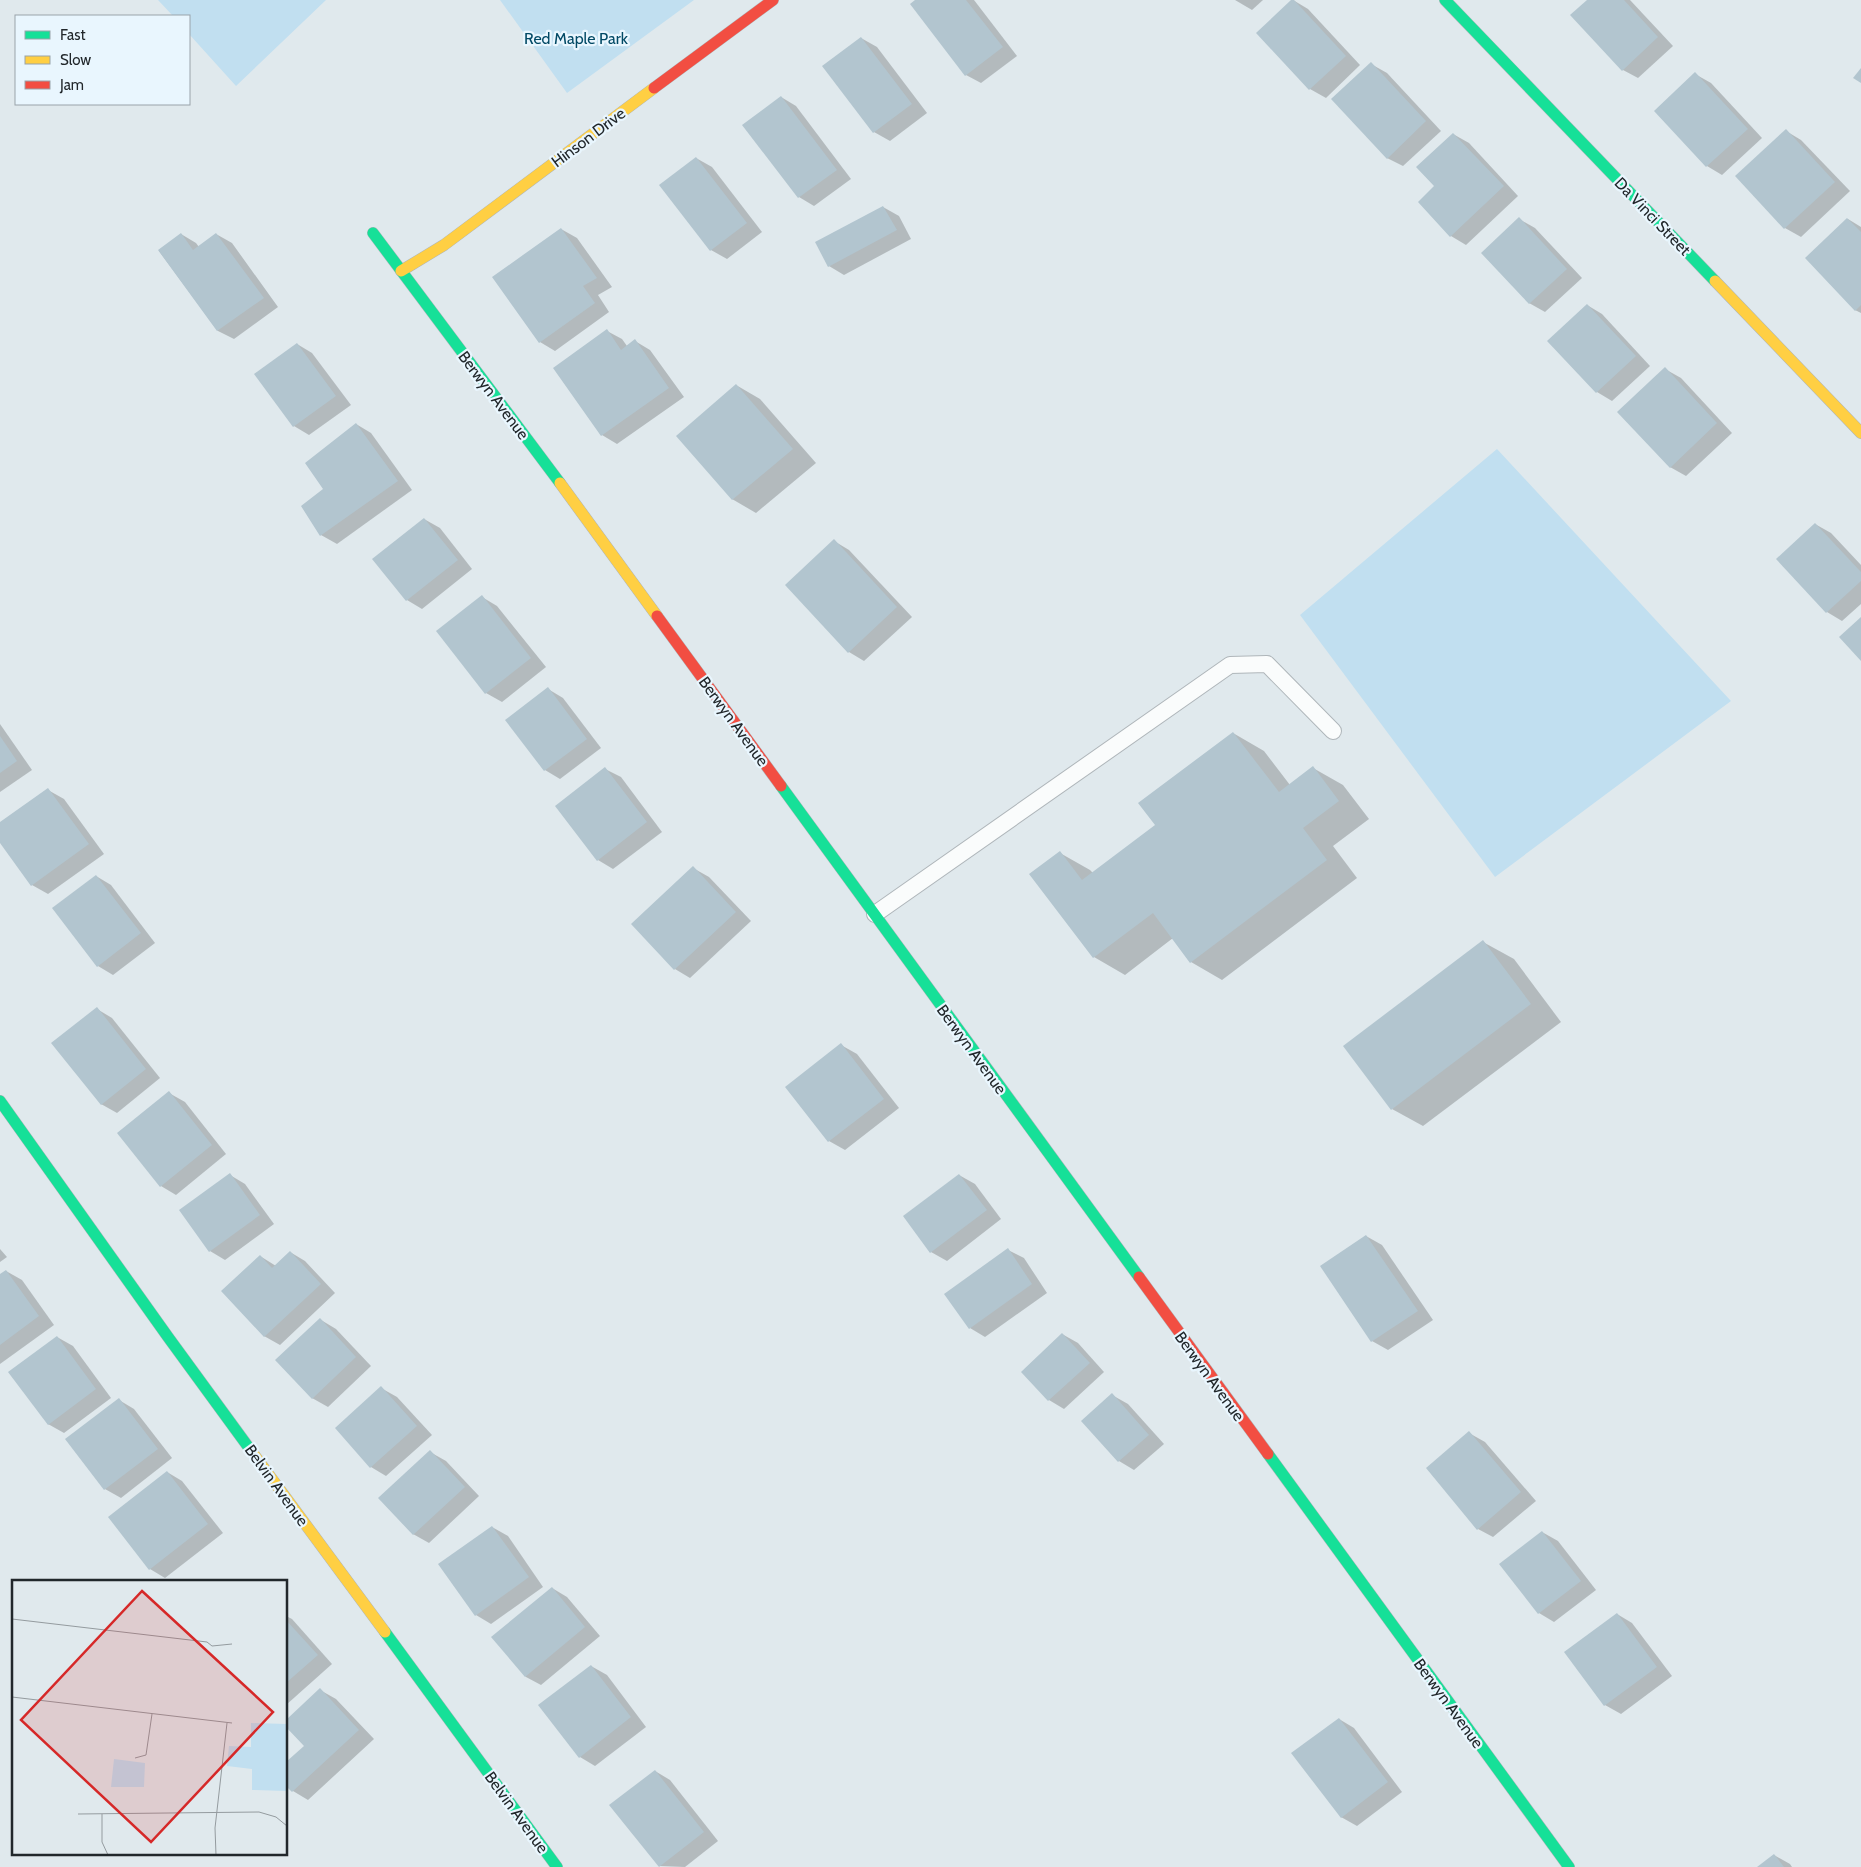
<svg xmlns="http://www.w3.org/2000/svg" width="1861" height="1867" font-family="Cabin,sans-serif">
  <rect width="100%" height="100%" fill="#e0e9ed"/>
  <g fill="#c1dff0">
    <polygon points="158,0 326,0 236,86 189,34 189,16 173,16"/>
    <polygon points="500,0 694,0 567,93"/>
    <polygon points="1497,449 1731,701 1495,877 1300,615"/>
  </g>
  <g fill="#0003">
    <polygon points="917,0 974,0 1017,56 981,83 966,75"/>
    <polygon points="1235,0 1263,0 1252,10"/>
    <polygon points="1293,0 1308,9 1360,65 1326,98 1310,89 1258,33"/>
    <polygon points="1589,0 1630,0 1673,46 1638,78 1623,70"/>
    <polygon points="861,38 877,47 927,113 890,141 874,132"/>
    <polygon points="1371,64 1387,73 1441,131 1403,166 1387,158"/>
    <polygon points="1695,74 1711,83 1762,138 1722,175 1707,166 1655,111"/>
    <polygon points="781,97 796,106 851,179 814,206 799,197 744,125"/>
    <polygon points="1786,131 1801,140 1850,191 1801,237 1785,228 1737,176"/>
    <polygon points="1453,134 1469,143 1518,196 1466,245 1451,236 1436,186"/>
    <polygon points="696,158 712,167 762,232 727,259 711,250"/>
    <polygon points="883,207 899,216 911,239 844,275 829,266"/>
    <polygon points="1519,219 1535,228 1582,278 1545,312 1529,303"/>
    <polygon points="1848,219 1861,227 1861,313 1855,310"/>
    <polygon points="561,229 577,238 612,287 598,295 609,312 555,351 540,342"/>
    <polygon points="181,234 196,243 199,247 216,234 232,243 278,307 234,339 218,331 159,251"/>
    <polygon points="1587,305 1602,314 1650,366 1612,401 1597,392 1549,341"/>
    <polygon points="607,331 622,339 627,346 635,341 650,350 684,397 617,444 602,435"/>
    <polygon points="297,344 312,353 351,405 309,435 294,426"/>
    <polygon points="1665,369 1681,378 1732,433 1686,476 1670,467"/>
    <polygon points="736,385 760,399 816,463 756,513 732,499"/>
    <polygon points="356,424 371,433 412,490 337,544 321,535 325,490"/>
    <polygon points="424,519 440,528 472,569 422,609 407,600"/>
    <polygon points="1815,524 1831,533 1861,565 1861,604 1842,621 1827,612 1778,559"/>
    <polygon points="834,541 849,550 912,617 864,661 849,652"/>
    <polygon points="482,597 497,606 546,667 502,702 486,693"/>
    <polygon points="548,689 563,698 601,748 560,779 545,770"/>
    <polygon points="0,724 32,770 0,792"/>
    <polygon points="1233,733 1264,751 1290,785 1313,768 1343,785 1369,819 1333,846 1357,878 1222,980 1191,962 1173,938 1125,975 1094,957 1031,874 1060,853 1090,870 1093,873 1157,825"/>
    <polygon points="605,769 621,777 662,832 613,869 598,860"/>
    <polygon points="48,790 64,799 104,854 48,894 32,885 0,840 0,824"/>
    <polygon points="693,868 709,877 751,921 690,978 675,969"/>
    <polygon points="96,876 111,885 155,943 113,975 98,966"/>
    <polygon points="1483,942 1514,959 1561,1022 1423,1126 1392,1109"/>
    <polygon points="97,1009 112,1018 160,1078 117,1113 101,1104"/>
    <polygon points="841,1045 857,1054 899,1108 845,1150 829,1141"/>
    <polygon points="169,1093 185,1102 226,1154 176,1195 161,1186"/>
    <polygon points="230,1175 245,1184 274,1224 225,1260 210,1251"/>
    <polygon points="959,1175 975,1184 1001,1219 947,1261 931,1252"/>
    <polygon points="1366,1236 1382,1245 1433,1320 1388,1350 1372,1341"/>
    <polygon points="0,1249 7,1257 0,1262"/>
    <polygon points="1008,1250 1024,1258 1047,1293 985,1337 970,1328"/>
    <polygon points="290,1252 305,1261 335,1293 280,1345 264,1336 260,1256 276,1266"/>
    <polygon points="6,1271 22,1280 54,1325 0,1364 0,1276"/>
    <polygon points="321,1320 336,1329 371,1366 328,1407 312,1398"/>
    <polygon points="1062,1334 1078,1343 1104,1372 1064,1409 1049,1400 1022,1372"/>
    <polygon points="57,1337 73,1346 111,1398 64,1433 48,1424"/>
    <polygon points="381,1388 397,1397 432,1435 386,1476 371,1467 336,1428"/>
    <polygon points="1112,1395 1128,1404 1164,1444 1134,1470 1119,1461 1083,1421"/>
    <polygon points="119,1400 134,1409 172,1458 121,1498 105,1489"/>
    <polygon points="1469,1433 1485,1442 1536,1501 1493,1537 1478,1529"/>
    <polygon points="430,1452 446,1461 479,1496 429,1543 413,1534"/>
    <polygon points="167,1472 182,1481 223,1533 165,1578 150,1569"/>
    <polygon points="492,1527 508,1536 543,1587 491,1624 476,1615"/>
    <polygon points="1542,1532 1558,1541 1596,1590 1554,1622 1539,1613"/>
    <polygon points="552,1588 567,1597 600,1636 541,1685 526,1677 493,1637"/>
    <polygon points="1617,1614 1632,1623 1672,1676 1621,1714 1605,1705 1566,1653"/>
    <polygon points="286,1616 292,1619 332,1664 286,1705"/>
    <polygon points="591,1666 607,1675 646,1727 595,1766 580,1757"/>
    <polygon points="320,1690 336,1699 374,1739 308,1800 293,1791 286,1784 305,1746"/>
    <polygon points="1339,1719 1354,1728 1402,1792 1357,1826 1341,1817"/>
    <polygon points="655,1771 670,1780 718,1841 685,1867 660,1866"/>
    <polygon points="1774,1855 1790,1864 1792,1867 1759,1867"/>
  </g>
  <g fill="#b2c5cf">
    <polygon points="915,0 966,0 1003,47 965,76 910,4"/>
    <polygon points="1291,0 1294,0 1346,56 1309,90 1256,33"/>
    <polygon points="1587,0 1624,0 1658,37 1622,71 1570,15"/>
    <polygon points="861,37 912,104 873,133 822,66"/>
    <polygon points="1371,62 1426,121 1387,159 1331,99"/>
    <polygon points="1861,68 1861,83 1853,78"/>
    <polygon points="1695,72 1748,129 1706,167 1654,111"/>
    <polygon points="781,96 837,170 798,198 742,125"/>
    <polygon points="1786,129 1835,182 1784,229 1735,176"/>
    <polygon points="1453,133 1504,186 1450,237 1418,202 1434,186 1416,167"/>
    <polygon points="696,157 747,223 710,251 659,185"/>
    <polygon points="883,206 897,230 828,267 815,242"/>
    <polygon points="1519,217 1567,269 1529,304 1481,253"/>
    <polygon points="1847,218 1861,232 1861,305 1855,311 1805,258"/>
    <polygon points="561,228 597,278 583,286 595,303 539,343 492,277"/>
    <polygon points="181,233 193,250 216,233 264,298 217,331 158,250"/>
    <polygon points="1587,304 1636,356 1596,393 1547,341"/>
    <polygon points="607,329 621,350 635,339 669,388 601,436 553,368"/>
    <polygon points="297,343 336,396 293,427 254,374"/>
    <polygon points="1665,367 1717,423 1670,468 1617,412"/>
    <polygon points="736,384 793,449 732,500 676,436"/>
    <polygon points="356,423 398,481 320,536 301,506 323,489 305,463"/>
    <polygon points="424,518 458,560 406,601 372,559"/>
    <polygon points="1815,523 1861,572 1861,581 1826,613 1776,559"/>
    <polygon points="834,539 897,607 848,653 785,585"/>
    <polygon points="482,595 531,658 485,694 436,631"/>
    <polygon points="1861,617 1861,661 1839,637"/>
    <polygon points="548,687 587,739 544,771 505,720"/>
    <polygon points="1233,732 1279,792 1313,766 1339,801 1303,828 1327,860 1190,963 1153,913 1093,958 1029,874 1060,851 1082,880 1155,825 1138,803"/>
    <polygon points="0,736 17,761 0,773"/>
    <polygon points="605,767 647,822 597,861 555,806"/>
    <polygon points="48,788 89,844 31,886 0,843 0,822"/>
    <polygon points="693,866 736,912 674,970 631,924"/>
    <polygon points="96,875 141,933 97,967 52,908"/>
    <polygon points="1483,940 1531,1004 1391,1110 1343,1046"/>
    <polygon points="97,1007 146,1069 101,1105 51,1043"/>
    <polygon points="841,1043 884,1099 828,1142 785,1087"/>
    <polygon points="169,1091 212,1145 160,1187 117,1133"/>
    <polygon points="230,1173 260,1215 209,1252 179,1210"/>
    <polygon points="959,1174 987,1210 930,1253 903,1216"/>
    <polygon points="1366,1235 1418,1311 1371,1342 1320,1266"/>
    <polygon points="1008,1248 1032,1284 969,1329 944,1294"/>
    <polygon points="290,1251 321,1284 264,1337 221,1291 260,1255 272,1268"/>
    <polygon points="6,1270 39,1316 0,1345 0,1274"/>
    <polygon points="320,1318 356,1357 312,1399 275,1360"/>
    <polygon points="1062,1333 1090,1363 1048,1401 1021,1372"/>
    <polygon points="57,1336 96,1389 48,1425 8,1372"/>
    <polygon points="381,1386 417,1426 370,1468 335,1428"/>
    <polygon points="1112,1393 1149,1435 1118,1462 1081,1421"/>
    <polygon points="119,1398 158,1449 104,1490 65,1439"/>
    <polygon points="1469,1431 1521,1492 1477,1530 1426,1468"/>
    <polygon points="430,1450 465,1487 413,1535 378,1498"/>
    <polygon points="167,1471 208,1524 149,1570 108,1517"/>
    <polygon points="492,1526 529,1577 475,1616 438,1564"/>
    <polygon points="1542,1531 1581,1581 1538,1614 1499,1564"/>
    <polygon points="552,1587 585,1627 525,1677 491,1637"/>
    <polygon points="1617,1613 1657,1667 1604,1706 1564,1652"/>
    <polygon points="286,1620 318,1655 286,1683"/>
    <polygon points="591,1665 631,1717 579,1758 538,1705"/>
    <polygon points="320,1688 359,1730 292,1792 286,1786 286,1762 304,1746 286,1727 286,1720"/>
    <polygon points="1339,1718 1388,1782 1341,1818 1291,1753"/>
    <polygon points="655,1770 704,1832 659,1867 609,1805"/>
    <polygon points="1774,1854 1784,1867 1757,1867"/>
  </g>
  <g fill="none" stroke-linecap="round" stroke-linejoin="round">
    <g stroke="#afb6ba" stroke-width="18">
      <polyline id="lane" points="875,914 1230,665 1267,664 1333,731"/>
    </g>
    <g stroke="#afb6ba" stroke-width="12">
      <g id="fast">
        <polyline points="1445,0 1715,281"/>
        <polyline points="373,233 560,483"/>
        <polyline points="781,786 1139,1277"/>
        <polyline points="0,1101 168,1337 252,1452"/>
        <polyline points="1268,1454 1569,1867"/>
        <polyline points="385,1632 557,1867"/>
      </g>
    </g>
    <g stroke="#afb6ba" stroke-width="12">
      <g id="slow">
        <polyline points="401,271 444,245 654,88"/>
        <polyline points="1715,281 1861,433"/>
        <polyline points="560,483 657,616"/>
        <polyline points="252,1452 385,1632"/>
      </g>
    </g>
    <g stroke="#afb6ba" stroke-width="12">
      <g id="jam">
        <polyline points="654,88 773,0"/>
        <polyline points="657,616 781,786"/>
        <polyline points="1139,1277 1268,1454"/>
      </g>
    </g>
    <use href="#lane" stroke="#fafcfc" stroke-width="16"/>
    <use href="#fast" stroke="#16e098" stroke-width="11"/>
    <use href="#slow" stroke="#ffcf43" stroke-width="11"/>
    <use href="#jam" stroke="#f24e42" stroke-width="11"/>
  </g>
  <g text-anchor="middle" stroke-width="4.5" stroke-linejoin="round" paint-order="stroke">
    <g font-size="16" fill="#024965" stroke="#e9f6fe">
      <text x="576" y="44">Red Maple Park</text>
    </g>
    <g font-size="16" fill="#21272b" stroke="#e9f6fe">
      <text transform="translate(588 137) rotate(-37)" y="6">Hinson Drive</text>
      <text transform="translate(1653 216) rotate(46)" y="6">Da Vinci Street</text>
      <text transform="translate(494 395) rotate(53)" y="6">Berwyn Avenue</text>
      <text transform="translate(734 721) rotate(54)" y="6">Berwyn Avenue</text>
      <text transform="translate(972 1049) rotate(54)" y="6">Berwyn Avenue</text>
      <text transform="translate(1210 1376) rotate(54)" y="6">Berwyn Avenue</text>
      <text transform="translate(277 1485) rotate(54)" y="6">Belvin Avenue</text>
      <text transform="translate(1449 1703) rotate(54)" y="6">Berwyn Avenue</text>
      <text transform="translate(517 1812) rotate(54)" y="6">Belvin Avenue</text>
    </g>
  </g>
  <g transform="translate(12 1580)">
    <rect width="275" height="275" fill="#e0e9ed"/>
    <path d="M239,143L275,144V211L240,210V189L215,186L217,166L239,167ZM102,179L133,183L132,207H99Z" fill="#c1dff0"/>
    <path fill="none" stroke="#949b9f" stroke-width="1" d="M0,39L195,62L200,66L220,64M0,117L220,143M123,178L134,175L140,134M66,234L247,232L264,237L275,246M90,234V262L96,275M204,275L203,248L215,143"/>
    <path fill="#d62828" fill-opacity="0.15" stroke="#d62828" stroke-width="2.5" d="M130,11L261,132L139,262L9,140Z"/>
    <rect width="275" height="275" fill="none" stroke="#21272b" stroke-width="2.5"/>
  </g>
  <rect x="15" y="15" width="175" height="90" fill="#e9f6fe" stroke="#99a3aa"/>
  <rect x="25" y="31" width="25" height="8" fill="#16e098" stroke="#99a3aa"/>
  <text x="60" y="40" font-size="15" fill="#21272b">Fast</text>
  <rect x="25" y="56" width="25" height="8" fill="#ffcf43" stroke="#99a3aa"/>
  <text x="60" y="65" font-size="15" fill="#21272b">Slow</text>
  <rect x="25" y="81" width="25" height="8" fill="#f24e42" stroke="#99a3aa"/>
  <text x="60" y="90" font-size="15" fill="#21272b">Jam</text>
</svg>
